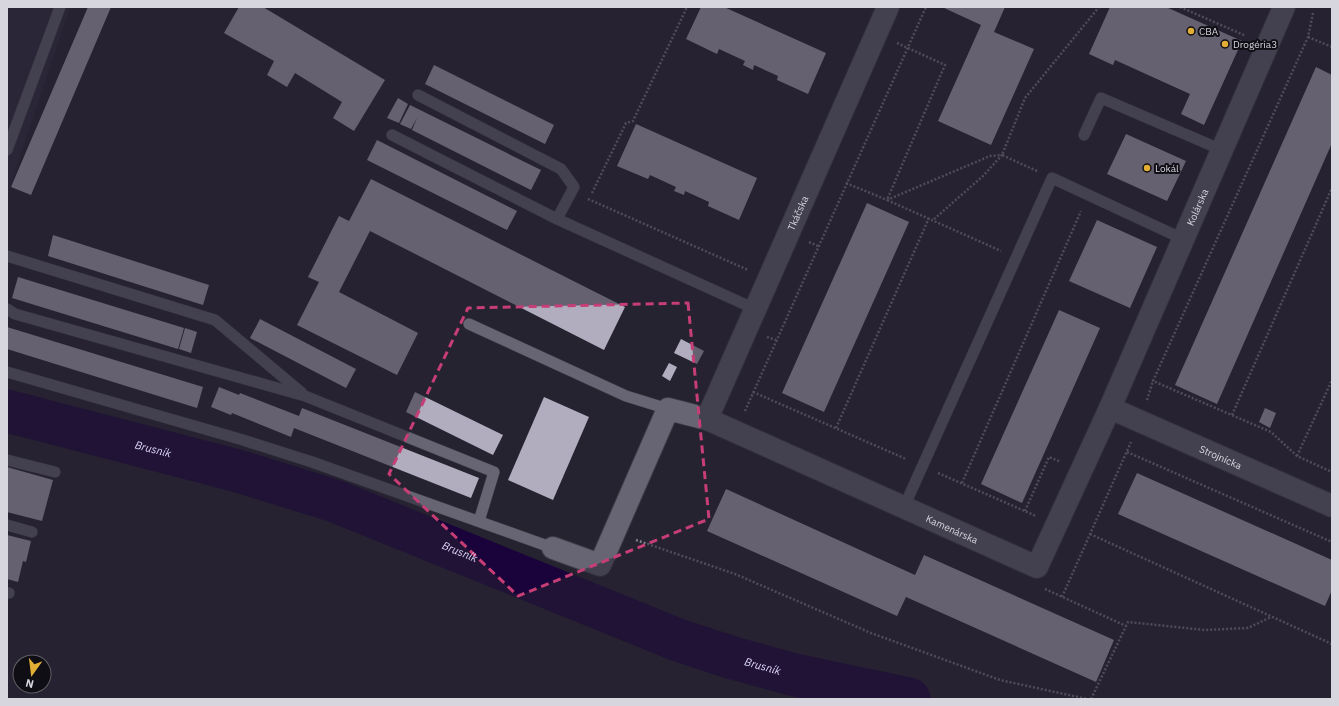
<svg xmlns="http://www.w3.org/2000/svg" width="1339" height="706" font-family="'IBM Plex Sans',sans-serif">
  <rect width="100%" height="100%" fill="#262331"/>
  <polygon fill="#302c3f" points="7,7 70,7 7,195"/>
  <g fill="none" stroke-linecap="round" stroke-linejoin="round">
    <path stroke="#1a023b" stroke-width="43" id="s1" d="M7,411L238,471L335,501L678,640L733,658L795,675L909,699"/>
  </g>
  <g fill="#b1adbf">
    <polygon points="88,7 111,7 31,195 11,187"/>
    <polygon points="239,7 263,7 385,80 354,131 333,118 342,102 295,73 287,87 267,75 274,61 224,33"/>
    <polygon points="701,7 724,7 826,53 808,94 777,80 778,76 767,71 754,65 753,70 743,65 745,61 719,49 717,54 686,39"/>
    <polygon points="942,7 1005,7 994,32 1034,49 991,145 938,121 981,25"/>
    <polygon points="1110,7 1166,7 1242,41 1204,125 1181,114 1190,94 1115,60 1113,65 1089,54"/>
    <polygon points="434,65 554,125 545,144 425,84"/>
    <polygon points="1316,67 1332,75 1332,143 1217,404 1175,385"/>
    <polygon points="398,98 408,104 399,123 387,118"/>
    <polygon points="410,105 541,170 531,190 412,130 417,118 411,129 402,125 400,124"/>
    <polygon points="636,124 757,178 739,220 708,206 709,202 685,191 684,195 674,191 676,187 650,175 648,179 617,166"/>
    <polygon points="1126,134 1186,161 1167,201 1107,174"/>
    <polygon points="377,140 517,211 507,230 367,160"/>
    <polygon points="371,179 625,307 604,350 370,231 339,292 418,333 397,375 297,325 319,282 308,277 339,216 349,221"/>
    <polygon points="867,203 909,222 824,412 782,393"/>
    <polygon points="1097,220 1157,247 1130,308 1069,281"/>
    <polygon points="53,235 209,285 203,305 48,256"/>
    <polygon points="18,277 184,328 178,349 12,298"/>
    <polygon points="1059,310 1100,328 1022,503 981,484"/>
    <polygon points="260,319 356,369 346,388 250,338"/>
    <polygon points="7,327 203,387 197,408 7,349"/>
    <polygon points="185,328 197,332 191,353 179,349"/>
    <polygon points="681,339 704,351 697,364 674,353"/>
    <polygon points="669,363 677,367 670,381 662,376"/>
    <polygon points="219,387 239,395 240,393 299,416 302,408 479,478 471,498 294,428 291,437 232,413 231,415 211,407"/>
    <polygon points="415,392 503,435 493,455 406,412"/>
    <polygon points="544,397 589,417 553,500 508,480"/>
    <polygon points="1265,408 1276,413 1270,428 1259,422"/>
    <polygon points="7,467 53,480 42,521 7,512"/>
    <polygon points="1137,473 1332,560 1332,590 1325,606 1118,514"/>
    <polygon points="726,489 915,575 924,555 1114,640 1096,682 906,597 897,616 707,531"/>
    <polygon points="7,535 31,541 26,562 23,561 18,582 7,579"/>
  </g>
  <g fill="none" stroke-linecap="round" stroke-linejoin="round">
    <g stroke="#3f3d48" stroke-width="12">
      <g id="service">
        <polyline points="418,95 561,169 574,187 557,219"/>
        <polyline points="392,135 557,219 755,309"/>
        <polyline points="1084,135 1101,98 1222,150"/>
        <polyline points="7,150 60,7"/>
        <polyline points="7,256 215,320 302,393"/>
        <polyline points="7,309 15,314 305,396 494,472 479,521"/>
        <polyline points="469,324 626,396 668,409"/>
        <polyline points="7,372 243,440 312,462 553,548"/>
        <polyline points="7,460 55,472"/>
        <polyline points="904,507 1052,178 1183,239"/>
        <polyline points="7,525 32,532"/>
        <polyline points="7,593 9,593"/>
      </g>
    </g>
    <g stroke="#3f3d48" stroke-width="24">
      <g id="minor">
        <path id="s2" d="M1110,408L1332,506"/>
        <path id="s3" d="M707,419L888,7"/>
        <path id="s4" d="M553,548L600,565L668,409L707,419L1037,567L1110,408L1284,7"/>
      </g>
    </g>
    <g stroke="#817f8a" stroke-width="2.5" stroke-dasharray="2 2" stroke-linecap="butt">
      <polyline points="1180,7 1246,36"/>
      <polyline points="1313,13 1308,37 1153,381 1271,432 1297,456 1332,472"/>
      <polyline points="1308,37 1332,47"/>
      <polyline points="897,43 945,65 887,200 1001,251"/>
      <polyline points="1037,171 1002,155 1025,98 1099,7"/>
      <polyline points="846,183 887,200 990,156 1002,155 983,176 933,220"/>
      <polyline points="592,193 626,123 633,121 687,7"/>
      <polyline points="588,199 748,270"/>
      <polyline points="809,242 818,246"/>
      <polyline points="767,337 776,340"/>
      <polyline points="753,392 906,459"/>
      <polyline points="1147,400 1153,381"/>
      <polyline points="745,411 926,7"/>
      <polyline points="1232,415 1332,188"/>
      <polyline points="836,428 929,218"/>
      <polyline points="1127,452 1332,542"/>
      <polyline points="1297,456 1332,380"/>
      <polyline points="938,473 1036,516"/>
      <polyline points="962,483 1081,211"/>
      <polyline points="1025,511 1049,457 1061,462"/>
      <polyline points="1090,534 1332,644"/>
      <polyline points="636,540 735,574 871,633 1000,680 1087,699"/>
      <polyline points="1045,589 1126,626"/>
      <polyline points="1062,597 1131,442"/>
      <polyline points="1091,699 1128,622 1205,630 1248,628 1271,617"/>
    </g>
    <use href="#service" stroke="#676474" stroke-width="11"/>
    <use href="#minor" stroke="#676474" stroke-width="22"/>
  </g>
  <path d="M0 0H1339V706H0ZM688,303L709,519L518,596L389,474L468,308Z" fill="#262331" fill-opacity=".55" fill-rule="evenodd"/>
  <path fill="none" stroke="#c63e75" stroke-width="3" stroke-dasharray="8 5" stroke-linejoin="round" d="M688,303L709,519L518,596L389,474L468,308Z"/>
  <g fill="#e2af34" stroke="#0f0e14" stroke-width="1.5">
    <circle cx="1191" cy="31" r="4"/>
    <circle cx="1225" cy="44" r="4"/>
    <circle cx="1147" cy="168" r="4"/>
  </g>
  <g text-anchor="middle" stroke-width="4" stroke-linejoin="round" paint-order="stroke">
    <g font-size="10" fill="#d7d5de" stroke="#0f0e14" text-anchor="start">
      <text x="1199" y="35">CBA</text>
      <text x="1233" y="48">Drogéria3</text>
      <text x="1155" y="172">Lokál</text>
    </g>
    <g font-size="10" fill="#d7d5de" stroke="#0f0e14">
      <text dy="4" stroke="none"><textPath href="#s4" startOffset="1016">Kolárska</textPath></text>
      <text dy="4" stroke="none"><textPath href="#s3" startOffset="225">Tkáčska</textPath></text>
      <text dy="4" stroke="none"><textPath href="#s2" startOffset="121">Strojnícka</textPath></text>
      <text dy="4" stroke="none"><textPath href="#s4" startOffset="529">Kamenárska</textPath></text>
    </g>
    <g font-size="11" font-style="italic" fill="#ded7fc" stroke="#0f0e14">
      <text dy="4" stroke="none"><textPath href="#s1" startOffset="151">Brusník</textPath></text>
      <text dy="4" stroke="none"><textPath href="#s1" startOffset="475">Brusník</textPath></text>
      <text dy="4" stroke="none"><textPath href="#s1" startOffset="799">Brusník</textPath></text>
    </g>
  </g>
  <rect width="1339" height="706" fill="none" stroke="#d7d5de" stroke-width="16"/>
  <g transform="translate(32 674) rotate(194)"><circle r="19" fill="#0f0e14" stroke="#5f5e65"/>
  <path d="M0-3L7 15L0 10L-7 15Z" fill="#e2af34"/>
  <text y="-6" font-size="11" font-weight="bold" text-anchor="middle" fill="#d7d5de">N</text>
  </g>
</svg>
